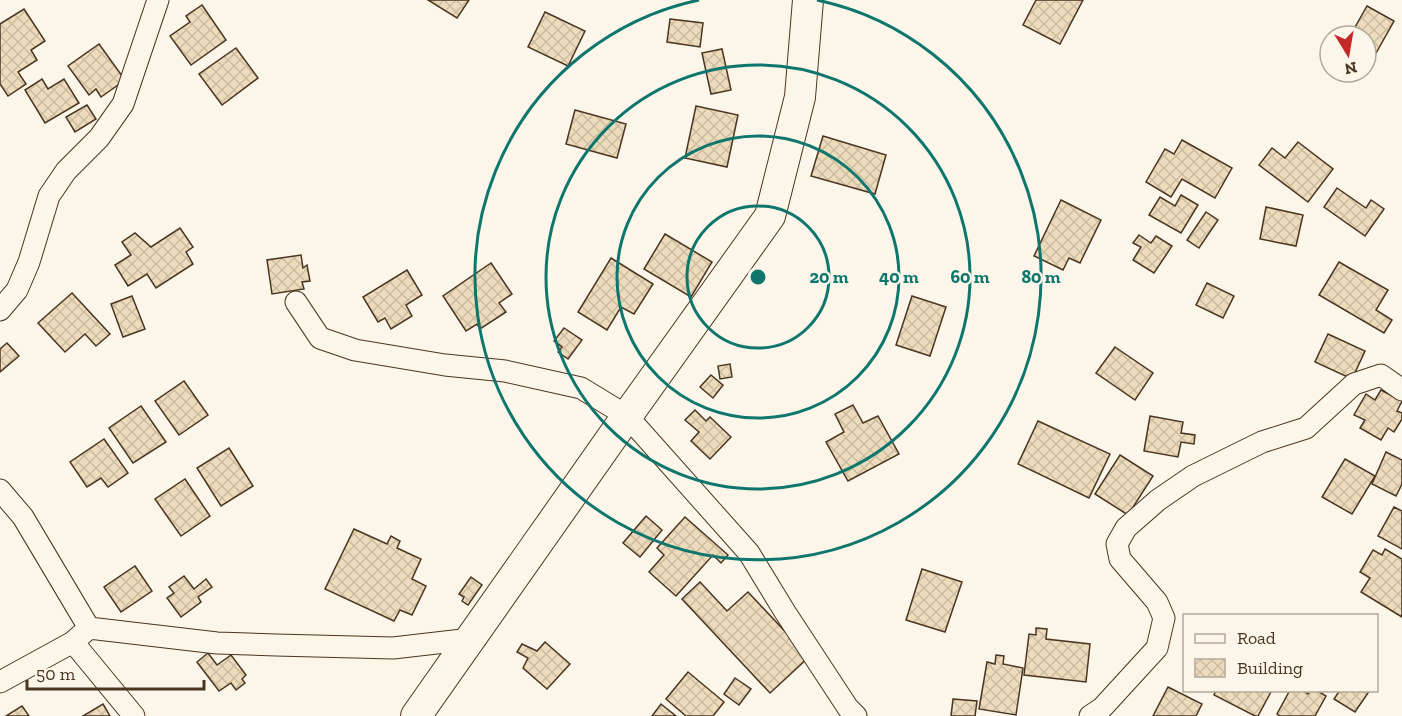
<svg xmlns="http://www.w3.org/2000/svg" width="1402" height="716" font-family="'Zilla Slab',serif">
  <defs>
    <pattern id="building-cross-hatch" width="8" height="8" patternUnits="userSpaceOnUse" patternTransform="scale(1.5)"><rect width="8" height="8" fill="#ecdcbc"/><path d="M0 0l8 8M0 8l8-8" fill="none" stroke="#ccbda1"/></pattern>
  </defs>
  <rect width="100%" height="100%" fill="#fbf6e9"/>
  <g fill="url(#building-cross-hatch)" stroke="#4a3520" stroke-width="1.5">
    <polygon points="428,0 469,0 457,18"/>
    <polygon points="1036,0 1083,0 1060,44 1023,25"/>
    <polygon points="202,5 226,40 191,65 170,36 190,22 186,16"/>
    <polygon points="1367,6 1394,21 1375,55 1366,49 1366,36 1350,36"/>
    <polygon points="24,9 45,41 31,50 37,60 18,72 26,84 8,96 0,84 0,24"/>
    <polygon points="545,12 585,31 568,66 528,47"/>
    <polygon points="670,19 703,23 700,47 667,42"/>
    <polygon points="99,44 125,80 101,97 96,89 89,95 68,66"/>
    <polygon points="236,48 258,78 222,105 199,74"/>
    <polygon points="722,49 731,90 711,94 702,53"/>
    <polygon points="42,79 48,89 64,79 79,103 45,123 25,90"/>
    <polygon points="87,105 96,119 75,132 66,117"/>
    <polygon points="696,106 738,115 727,167 685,158"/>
    <polygon points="575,110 626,124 617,158 566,144"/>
    <polygon points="823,136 886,155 875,194 811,176"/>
    <polygon points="1182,140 1232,168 1215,198 1182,179 1171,197 1146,182 1165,149 1174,154"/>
    <polygon points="1298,142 1333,169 1308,202 1259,165 1272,148 1285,158"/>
    <polygon points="1337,188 1366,208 1371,200 1384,209 1365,236 1324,207"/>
    <polygon points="1181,195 1198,205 1181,233 1149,215 1160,197 1175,206"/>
    <polygon points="1061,200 1101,220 1080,263 1069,258 1063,270 1034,256"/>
    <polygon points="1266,207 1303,215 1296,246 1260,239"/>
    <polygon points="1206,212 1218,220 1199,248 1187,240"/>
    <polygon points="180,228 193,247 186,252 193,264 156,288 147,274 128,286 115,265 131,255 122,242 135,233 151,247"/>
    <polygon points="665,234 712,262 691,297 644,269"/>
    <polygon points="1139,235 1151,243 1156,236 1172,246 1154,273 1133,260 1141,247 1133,243"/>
    <polygon points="301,255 303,268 307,265 310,281 302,282 304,289 272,294 267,260"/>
    <polygon points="611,258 653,284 634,314 621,307 607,330 578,312"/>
    <polygon points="1339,262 1388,290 1376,310 1392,320 1384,333 1319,295"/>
    <polygon points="491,263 512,294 499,303 506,312 480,329 477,324 466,331 443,296"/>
    <polygon points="407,270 422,295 406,305 412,316 391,329 385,318 378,322 363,297"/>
    <polygon points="1207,283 1234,296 1223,318 1196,305"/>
    <polygon points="72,293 110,334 96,346 85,334 65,352 38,323"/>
    <polygon points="132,296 145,329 123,337 111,304"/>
    <polygon points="912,296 946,307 930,356 896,345"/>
    <polygon points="564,328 582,340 568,359 558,352 562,347 554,341"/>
    <polygon points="1328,334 1365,351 1352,379 1315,362"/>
    <polygon points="7,343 19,356 0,372 0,349"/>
    <polygon points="1115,347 1153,373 1135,400 1096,373"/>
    <polygon points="730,364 732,377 720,379 718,366"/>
    <polygon points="711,375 723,385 713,398 700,387"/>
    <polygon points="184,381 208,415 179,435 155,401"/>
    <polygon points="1381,390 1402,401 1397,411 1402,413 1402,419 1394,432 1388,428 1381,440 1360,428 1365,420 1354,415 1366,394 1375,400"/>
    <polygon points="853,405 863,423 878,416 899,454 848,481 826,442 844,432 835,414"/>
    <polygon points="141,406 166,442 133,463 109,428"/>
    <polygon points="695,410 706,421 710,417 731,437 710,459 691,441 699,432 685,420"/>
    <polygon points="1150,416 1183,422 1181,433 1195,435 1194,444 1181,442 1178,457 1144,451"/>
    <polygon points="1038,421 1110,454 1089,498 1018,464"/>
    <polygon points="104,439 128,473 108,487 101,478 87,487 70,462"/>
    <polygon points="229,448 253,486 221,506 197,468"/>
    <polygon points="1386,452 1402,460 1402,484 1396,496 1372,484"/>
    <polygon points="1120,455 1153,476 1128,515 1095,494"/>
    <polygon points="1345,459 1375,476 1352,514 1322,497"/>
    <polygon points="185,479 210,516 181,536 155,499"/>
    <polygon points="1394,507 1402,511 1402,549 1378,536"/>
    <polygon points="646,516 662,530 640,557 623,543"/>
    <polygon points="685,517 728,555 721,563 713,555 676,596 649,572 664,555 657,548"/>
    <polygon points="354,529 387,544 391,536 400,541 397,548 421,559 412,579 426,586 412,615 400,610 394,621 325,589"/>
    <polygon points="1385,549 1402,559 1402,617 1361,592 1370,578 1360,572 1373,550 1382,555"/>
    <polygon points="135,566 152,591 121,612 104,587"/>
    <polygon points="922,569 962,582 945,632 906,620"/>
    <polygon points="184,576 194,589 206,579 212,587 198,597 201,602 181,617 167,598 174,593 169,587"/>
    <polygon points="471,577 482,585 468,605 462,601 464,597 459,594"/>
    <polygon points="700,582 727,611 748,592 809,657 770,693 682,599"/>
    <polygon points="1036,628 1047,629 1046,639 1090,644 1086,682 1024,675 1029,634 1036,635"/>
    <polygon points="545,642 570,664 547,689 523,668 528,658 517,652 522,644 537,651"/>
    <polygon points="208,653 217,665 231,655 246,675 242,679 245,683 236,690 231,683 219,691 197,662"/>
    <polygon points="996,655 1004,656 1003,664 1023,668 1016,715 979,709 987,662 995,664"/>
    <polygon points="688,672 724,702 713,716 686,716 666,699"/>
    <polygon points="735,678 751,689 739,705 724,694"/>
    <polygon points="1168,687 1202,704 1196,716 1153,716"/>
    <polygon points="1216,690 1272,690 1258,716 1255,716 1214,695"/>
    <polygon points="1290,690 1302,690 1308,694 1310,690 1316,690 1326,696 1315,716 1280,716 1277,714"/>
    <polygon points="1340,690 1370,690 1355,712 1334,699"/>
    <polygon points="953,699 977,701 975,716 951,716"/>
    <polygon points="103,704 110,716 83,716"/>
    <polygon points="661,704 676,716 652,716"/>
    <polygon points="22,706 29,716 6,716"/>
  </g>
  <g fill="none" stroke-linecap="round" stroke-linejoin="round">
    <g stroke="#4a3520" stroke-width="23">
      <g id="minor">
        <polyline points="296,302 320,338 355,350 445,365 505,371 581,388 627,416 749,553 785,612 848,708 856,716"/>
        <polyline points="0,310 17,290 29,262 49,196 66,171 99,138 123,104 158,0"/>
        <polyline points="0,490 23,517 89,628"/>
        <polyline points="73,642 134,716"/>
        <polyline points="0,682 73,642 89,628 217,643 276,645 393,648 471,639"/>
        <polyline points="1090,716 1102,708 1157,648 1164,618 1157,602 1120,559 1117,544 1126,528 1158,500 1193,476 1262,442 1306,428 1354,384 1381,375 1402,390"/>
      </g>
    </g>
    <g stroke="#4a3520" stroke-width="32">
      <polyline id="secondary" points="416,716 627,416 770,216 800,97 808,0"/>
    </g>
    <use href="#minor" stroke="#fbf6e9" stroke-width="21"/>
    <use href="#secondary" stroke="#fbf6e9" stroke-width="30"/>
  </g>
  <g fill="none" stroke="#0f766e" stroke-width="3">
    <circle cx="758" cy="277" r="71"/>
    <circle cx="758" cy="277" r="141"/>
    <circle cx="758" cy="277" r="212"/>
    <path d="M817 0A283 283 0 1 1 699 0"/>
  </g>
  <circle cx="758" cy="277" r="9" fill="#0f766e" stroke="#fbf6e9" stroke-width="3"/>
  <g font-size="18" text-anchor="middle" font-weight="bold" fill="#0f766e" stroke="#fbf6e9" stroke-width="4.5" stroke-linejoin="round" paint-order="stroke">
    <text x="829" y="283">20 m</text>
    <text x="899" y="283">40 m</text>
    <text x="970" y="283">60 m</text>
    <text x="1041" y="283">80 m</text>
  </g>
  <rect x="1183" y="614" width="195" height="78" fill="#fbf6e9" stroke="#b4a999" stroke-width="1.5"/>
  <rect x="1195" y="634" width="30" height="9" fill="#fbf6e9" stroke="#b4a999" stroke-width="1.5"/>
  <text x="1237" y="644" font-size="18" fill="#4a3520">Road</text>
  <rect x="1195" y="659" width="30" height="18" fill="url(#building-cross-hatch)" stroke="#b4a999" stroke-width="1.5"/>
  <text x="1237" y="674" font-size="18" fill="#4a3520">Building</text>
  <g transform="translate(1348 54) rotate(169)"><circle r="28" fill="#fbf6e9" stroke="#b4a999" stroke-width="1.5"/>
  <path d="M0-4.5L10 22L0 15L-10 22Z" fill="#c62828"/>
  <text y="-9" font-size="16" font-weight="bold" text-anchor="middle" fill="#4a3520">N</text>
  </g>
  <path d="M27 680v9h177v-9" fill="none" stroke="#4a3520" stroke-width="3"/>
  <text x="36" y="680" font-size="18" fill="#4a3520" stroke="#fbf6e9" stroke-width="4.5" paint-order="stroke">50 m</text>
</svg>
